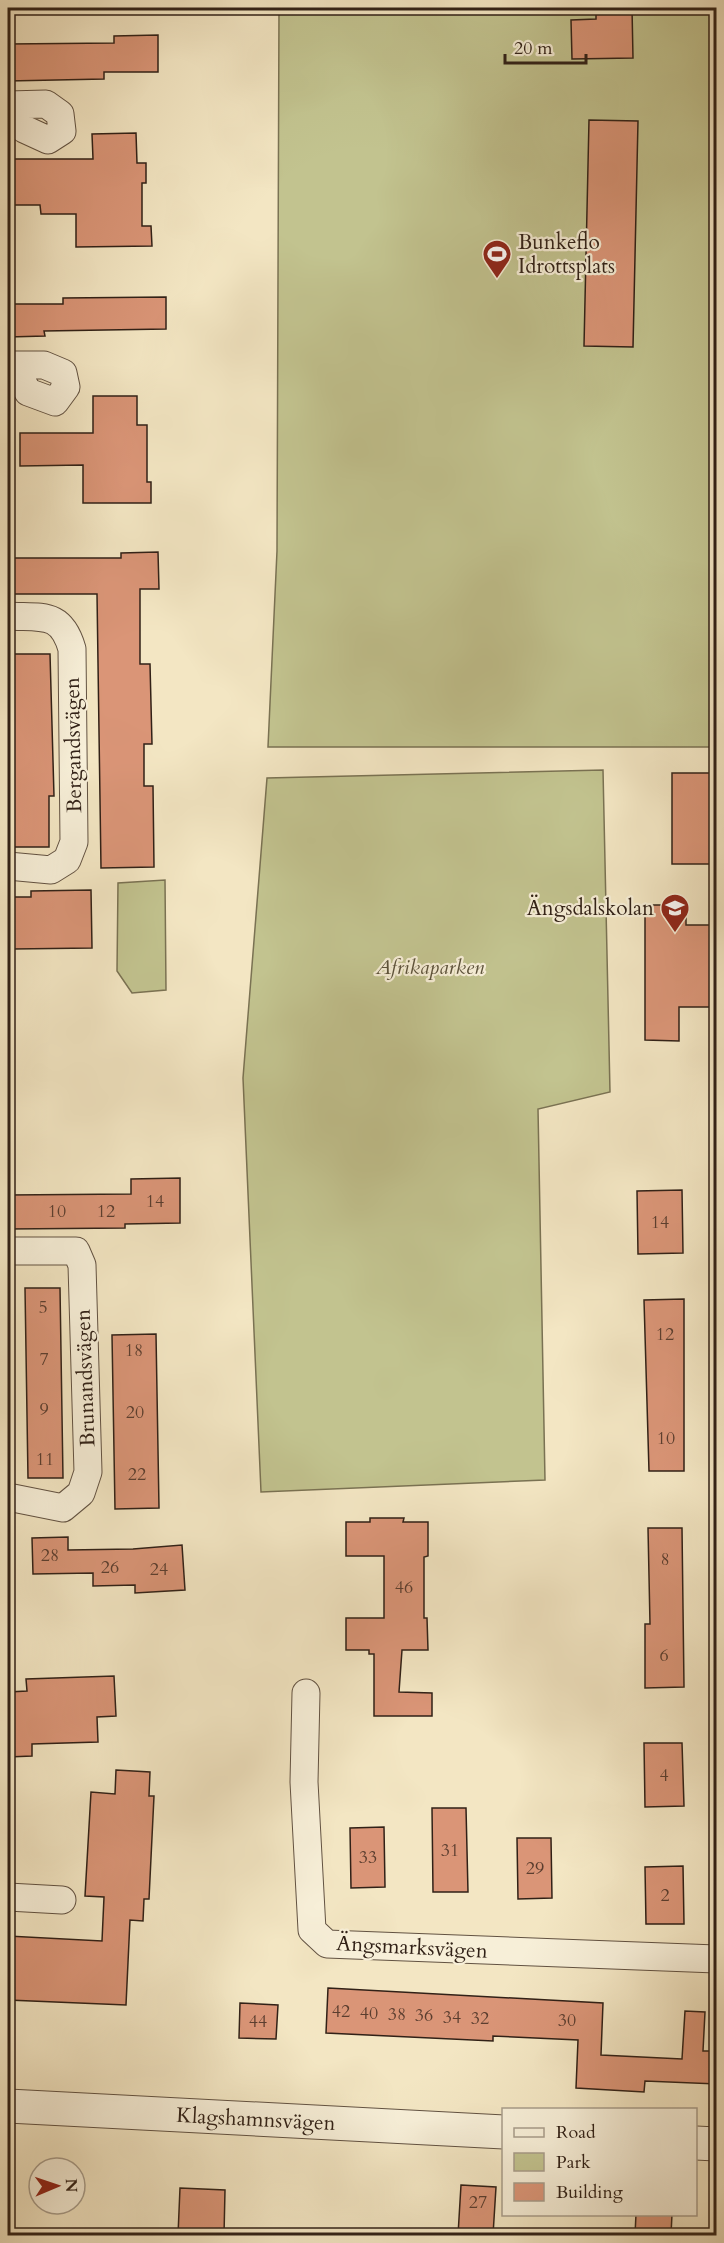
<svg xmlns="http://www.w3.org/2000/svg" width="724" height="2243" font-family="Cardo,serif">
  <rect width="100%" height="100%" fill="#f3e6c3"/>
  <filter id="stains"><feTurbulence type="fractalNoise" baseFrequency=".00333" numOctaves="4"/><feColorMatrix values="0 0 0 0 .2 0 0 0 0 .09 0 0 0 0 .02 0 0 0 .5 -.17"/></filter>
  <radialGradient id="worn" r=".72"><stop offset=".6" stop-color="#630" stop-opacity="0"/><stop offset="1" stop-color="#630" stop-opacity=".3"/></radialGradient>
  <g fill="#c2c38f" stroke="#7a7253" stroke-width="1.5">
    <polygon points="279,8 716,8 716,747 268,747 277,551"/>
    <polygon points="603,770 610,1092 538,1109 545,1480 261,1492 243,1078 267,778"/>
    <polygon points="165,880 166,990 132,993 117,971 118,883"/>
  </g>
  <g fill="#da9577" stroke="#312117" stroke-width="1.5">
    <polygon points="596,8 632,8 633,58 572,59 571,20 596,19"/>
    <polygon points="158,35 158,72 104,72 104,79 8,81 8,44 114,43 114,36"/>
    <polygon points="589,120 638,121 633,347 584,346"/>
    <polygon points="136,133 137,163 146,163 146,183 142,183 142,226 151,226 152,246 76,247 76,214 41,214 40,205 13,205 13,159 93,159 92,134"/>
    <polygon points="166,297 166,329 44,331 45,336 8,337 8,304 63,304 63,298"/>
    <polygon points="93,396 137,396 137,425 147,425 147,482 151,482 151,503 83,503 83,465 20,466 20,433 93,433"/>
    <polygon points="158,552 159,589 140,589 140,664 150,664 152,744 144,744 144,786 153,786 154,867 101,868 97,594 8,594 8,558 121,558 121,553"/>
    <polygon points="13,654 50,654 54,796 49,796 49,847 8,847 8,672 13,672"/>
    <rect x="672" y="773" width="45" height="91"/>
    <polygon points="91,890 92,948 13,949 13,940 8,940 8,897 31,897 31,891"/>
    <polygon points="645,905 686,905 686,925 717,925 717,1007 679,1007 679,1041 645,1040"/>
    <polygon points="180,1178 180,1223 125,1224 125,1228 8,1229 8,1195 131,1194 131,1179"/>
    <polygon points="682,1190 683,1253 638,1254 637,1191"/>
    <polygon points="25,1288 60,1288 63,1478 28,1478"/>
    <polygon points="684,1299 684,1471 649,1471 644,1300"/>
    <polygon points="156,1334 159,1508 115,1509 112,1335"/>
    <polygon points="370,1518 404,1518 403,1522 428,1522 428,1556 424,1557 424,1618 427,1618 428,1650 402,1650 399,1692 432,1693 432,1716 374,1716 374,1654 369,1654 369,1650 346,1650 346,1618 384,1618 384,1556 346,1556 346,1522 370,1522"/>
    <polygon points="648,1528 682,1528 684,1687 645,1688 645,1624 650,1624"/>
    <polygon points="68,1537 68,1550 133,1549 182,1545 185,1590 135,1593 135,1585 93,1586 93,1573 33,1574 32,1538"/>
    <polygon points="114,1676 116,1716 97,1717 98,1742 32,1744 32,1756 8,1757 8,1692 27,1691 26,1679"/>
    <polygon points="644,1743 682,1743 684,1806 645,1807"/>
    <polygon points="116,1770 150,1772 149,1796 154,1796 149,1899 144,1899 143,1921 130,1920 126,2005 8,2000 8,1936 102,1941 104,1897 85,1896 91,1792 115,1794"/>
    <polygon points="432,1808 466,1808 468,1892 433,1892"/>
    <polygon points="384,1827 385,1887 351,1888 350,1828"/>
    <polygon points="517,1838 551,1838 552,1898 518,1899"/>
    <polygon points="683,1866 684,1924 646,1924 645,1867"/>
    <polygon points="328,1988 603,2003 601,2055 682,2059 685,2011 705,2012 703,2051 717,2051 717,2084 645,2081 644,2092 576,2088 578,2040 493,2036 493,2041 326,2033"/>
    <polygon points="240,2003 278,2005 276,2039 239,2038"/>
    <polygon points="461,2185 496,2187 493,2235 458,2235"/>
    <polygon points="180,2188 225,2190 224,2235 178,2235"/>
    <polygon points="636,2214 672,2214 671,2235 635,2235"/>
  </g>
  <g fill="none" stroke-linecap="round" stroke-linejoin="round">
    <g stroke="#625242" stroke-width="29">
      <g id="minor">
        <polyline points="8,105 46,104 60,114 62,131 48,140 24,129 8,108"/>
        <polyline points="8,365 44,365 63,373 66,387 55,402 28,392 13,365"/>
        <path d="M8,616C42,618 61,611 72,649L74,842L67,860L51,870L8,866"/>
        <polyline points="8,1251 76,1251 82,1265 88,1472 81,1493 63,1508 8,1497"/>
        <polyline points="306,1693 304,1782 312,1930 327,1944 716,1959"/>
        <polyline points="8,1897 62,1900"/>
      </g>
    </g>
    <g stroke="#625242" stroke-width="35">
      <g id="tertiary">
        <polyline points="8,2106 504,2132"/>
        <polyline points="696,2143 716,2144"/>
      </g>
    </g>
    <use href="#minor" stroke="#f7efd8" stroke-width="27"/>
    <use href="#tertiary" stroke="#f7efd8" stroke-width="33"/>
  </g>
  <defs>
    <g id="stadium-pin" transform="scale(1.5)"><path d="M0 17L-7.5 6A9.5 9.5 0 1 1 7.5 6Z" fill="#8f2418" stroke="#f7efd8"/><path d="M0-5a6.5 5 0 1 0 0 10a6.5 5 0 1 0 0-10ZM-3.5-1.8h7v3.6h-7Z" fill="#fff"/></g>
    <g id="school-pin" transform="scale(1.5)"><path d="M0 17L-7.5 6A9.5 9.5 0 1 1 7.5 6Z" fill="#8f2418" stroke="#f7efd8"/><path d="M0-5L7-2L0 1L-7-2ZM-4 1L0 2.5L4 1V4Q0 6-4 4Z" fill="#fff"/></g>
  </defs>
  <g fill-rule="evenodd">
    <use href="#stadium-pin" x="497" y="254"/>
    <use href="#school-pin" x="675" y="908"/>
  </g>
  <g text-anchor="middle" stroke-width="4.5" stroke-linejoin="round" paint-order="stroke">
    <g font-size="18" fill="#5b3e2f">
      <text x="155" y="1207">14</text>
      <text x="57" y="1217">10</text>
      <text x="106" y="1217">12</text>
      <text x="660" y="1228">14</text>
      <text x="43" y="1313">5</text>
      <text x="665" y="1340">12</text>
      <text x="134" y="1356">18</text>
      <text x="44" y="1365">7</text>
      <text x="44" y="1415">9</text>
      <text x="135" y="1418">20</text>
      <text x="666" y="1444">10</text>
      <text x="45" y="1465">11</text>
      <text x="137" y="1480">22</text>
      <text x="50" y="1561">28</text>
      <text x="665" y="1565">8</text>
      <text x="110" y="1573">26</text>
      <text x="159" y="1575">24</text>
      <text x="404" y="1593">46</text>
      <text x="664" y="1661">6</text>
      <text x="664" y="1781">4</text>
      <text x="450" y="1856">31</text>
      <text x="368" y="1863">33</text>
      <text x="535" y="1874">29</text>
      <text x="665" y="1901">2</text>
      <text x="341" y="2017">42</text>
      <text x="369" y="2019">40</text>
      <text x="397" y="2020">38</text>
      <text x="424" y="2021">36</text>
      <text x="452" y="2023">34</text>
      <text x="480" y="2024">32</text>
      <text x="567" y="2026">30</text>
      <text x="258" y="2027">44</text>
      <text x="478" y="2208">27</text>
    </g>
    <g font-size="21" fill="#312117" stroke="#f7efd8" text-anchor="start">
      <text x="518" y="249">Bunkeflo<tspan x="518" dy="24">Idrottsplats</tspan></text>
      <text x="654" y="915" text-anchor="end">Ängsdalskolan</text>
    </g>
    <g font-size="21" fill="#312117" stroke="#f7efd8">
      <text transform="translate(73 745) rotate(-91)" y="7">Bergandsvägen</text>
      <text transform="translate(85 1378) rotate(-92)" y="7">Brunandsvägen</text>
      <text transform="translate(412 1947) rotate(3)" y="7">Ängsmarksvägen</text>
      <text transform="translate(256 2119) rotate(3)" y="7">Klagshamnsvägen</text>
    </g>
    <g font-size="21" font-style="italic" fill="#5c523b" stroke="#f7efd8">
      <text x="430" y="974">Afrikaparken</text>
    </g>
  </g>
  <rect width="724" height="2243" fill="none" stroke="#f3e6c3" stroke-width="30"/>
  <rect x="9" y="9" width="706" height="2225" fill="none" stroke="#312117" stroke-width="3"/>
  <rect x="15" y="15" width="694" height="2213" fill="none" stroke="#312117" stroke-width="1.5"/>
  <rect x="502" y="2108" width="195" height="108" fill="#f7efd8" stroke="#a89d8b" stroke-width="1.5"/>
  <rect x="514" y="2128" width="30" height="9" fill="#f7efd8" stroke="#a89d8b" stroke-width="1.5"/>
  <text x="556" y="2138" font-size="18" fill="#312117">Road</text>
  <rect x="514" y="2153" width="30" height="18" fill="#c2c38f" stroke="#a89d8b" stroke-width="1.5"/>
  <text x="556" y="2168" font-size="18" fill="#312117">Park</text>
  <rect x="514" y="2183" width="30" height="18" fill="#da9577" stroke="#a89d8b" stroke-width="1.5"/>
  <text x="556" y="2198" font-size="18" fill="#312117">Building</text>
  <g transform="translate(57 2186) rotate(88)"><circle r="28" fill="#f7efd8" stroke="#a89d8b" stroke-width="1.5"/>
  <path d="M0-4.5L10 22L0 15L-10 22Z" fill="#8f2418"/>
  <text y="-9" font-size="16" font-weight="bold" text-anchor="middle" fill="#312117">N</text>
  </g>
  <path d="M505 54v9h81v-9" fill="none" stroke="#312117" stroke-width="3"/>
  <text x="514" y="54" font-size="18" fill="#312117" stroke="#f7efd8" stroke-width="4.5" paint-order="stroke">20 m</text>
  <rect width="100%" height="100%" filter="url(#stains)"/>
  <rect width="100%" height="100%" fill="url(#worn)"/>
</svg>
